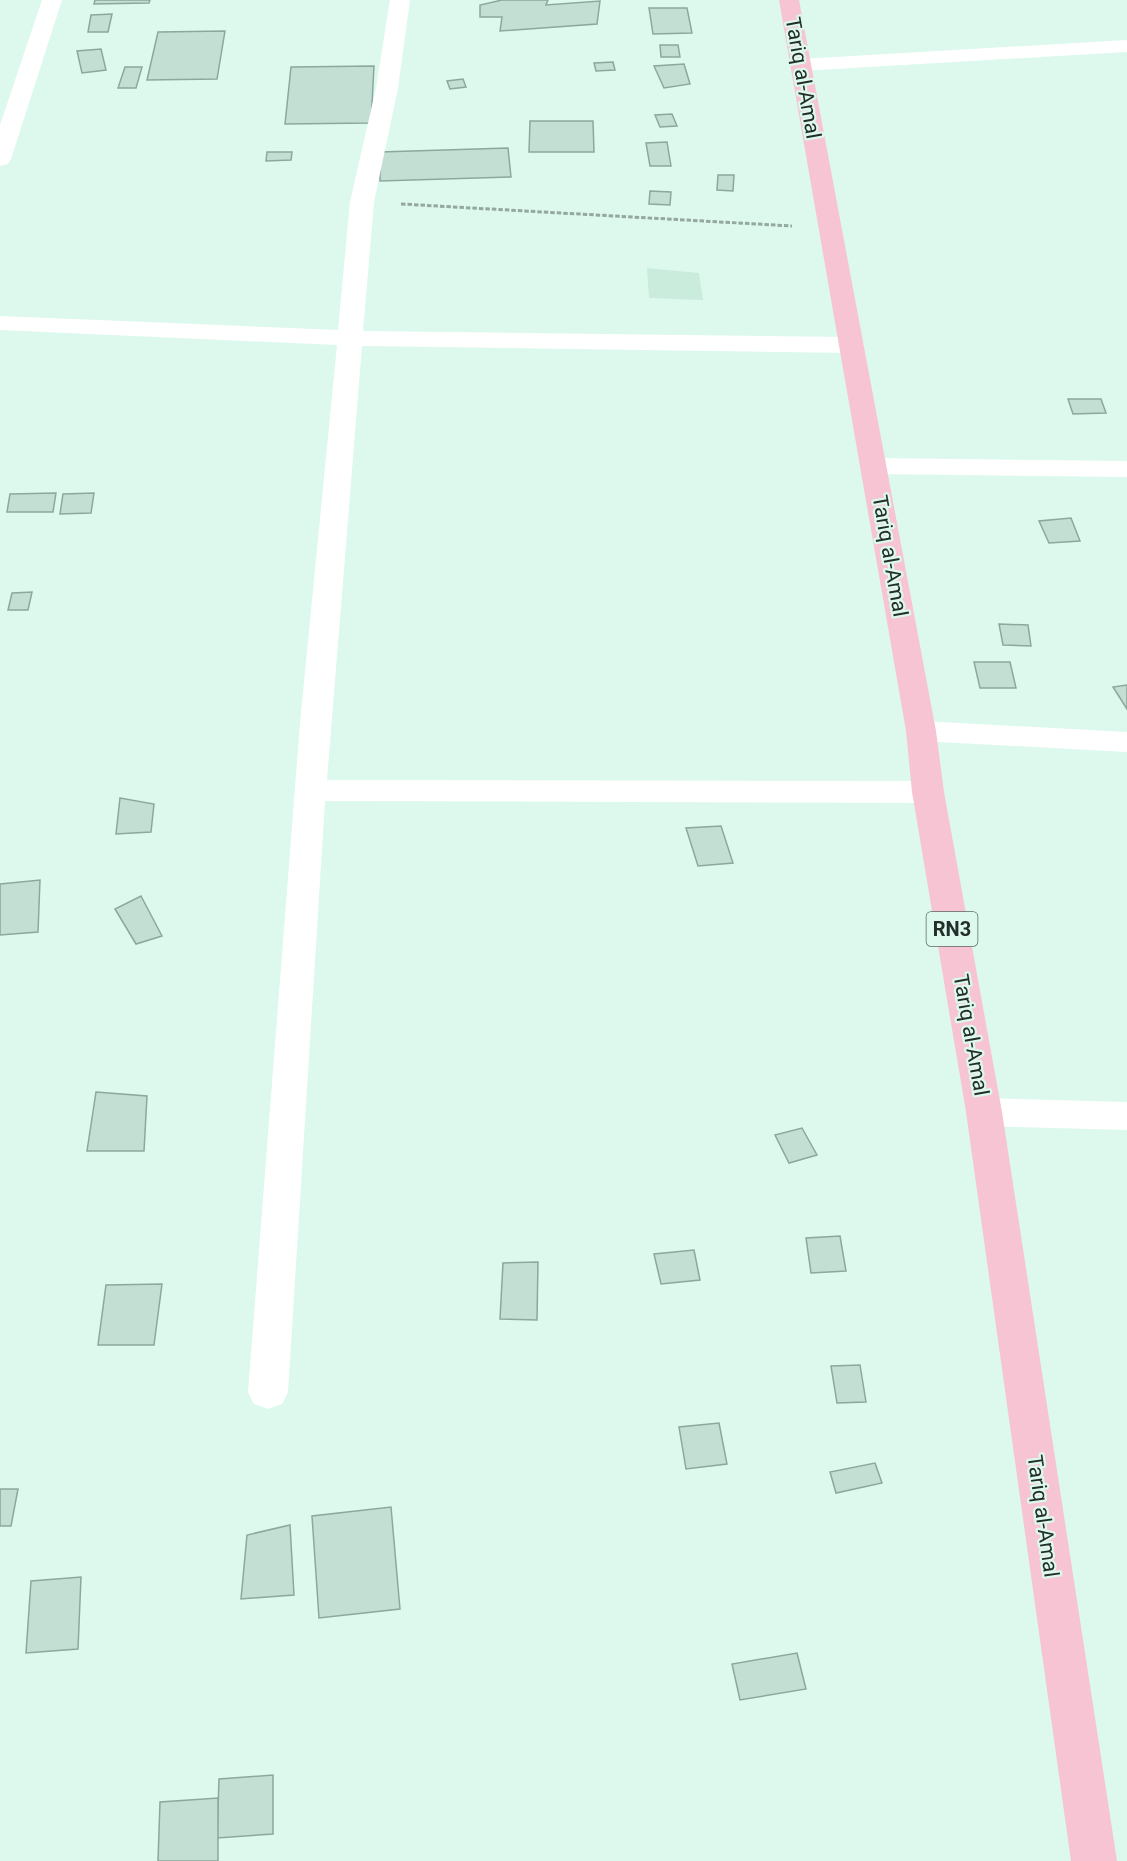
<svg xmlns="http://www.w3.org/2000/svg" width="1127" height="1861" font-family="Roboto,sans-serif">
  <rect width="100%" height="100%" fill="#ddf9ed"/>
  <polygon fill="#c9ecdd" points="647,268 699,273 703,300 649,298"/>
  <g fill="#c3ded2" stroke="#8da79c" stroke-width="1.5">
    <polygon points="95,0 150,0 149,3 94,4"/>
    <polygon points="502,0 548,0 546,5 600,1 597,24 500,31 502,17 480,17 480,5"/>
    <polygon points="649,8 687,8 692,33 653,34"/>
    <polygon points="112,14 108,32 88,32 91,15"/>
    <polygon points="225,31 217,79 147,80 158,32"/>
    <polygon points="660,45 678,45 680,57 661,57"/>
    <polygon points="101,49 106,70 82,73 77,51"/>
    <polygon points="613,62 615,70 596,71 594,63"/>
    <polygon points="684,64 690,84 664,88 654,66"/>
    <polygon points="374,66 371,123 285,124 291,67"/>
    <polygon points="125,67 142,67 136,88 118,88"/>
    <polygon points="463,79 466,87 450,89 447,81"/>
    <polygon points="672,114 677,126 660,127 655,115"/>
    <polygon points="530,121 593,121 594,152 529,152"/>
    <polygon points="667,142 671,166 650,166 646,143"/>
    <polygon points="508,148 511,177 380,181 380,152"/>
    <polygon points="267,152 292,152 291,160 266,161"/>
    <polygon points="718,175 734,175 733,191 717,190"/>
    <polygon points="650,191 671,192 670,205 649,204"/>
    <polygon points="1068,399 1101,399 1106,413 1073,414"/>
    <polygon points="56,493 53,512 7,512 10,494"/>
    <polygon points="94,493 91,513 60,514 63,494"/>
    <polygon points="1071,518 1080,541 1049,543 1039,521"/>
    <polygon points="32,592 28,610 8,610 12,593"/>
    <polygon points="999,624 1028,625 1031,646 1003,645"/>
    <polygon points="974,662 1010,662 1016,688 980,688"/>
    <polygon points="1127,685 1127,709 1113,687"/>
    <polygon points="120,798 154,804 151,832 116,834"/>
    <polygon points="721,826 733,863 698,866 686,828"/>
    <polygon points="40,880 38,932 0,935 0,884"/>
    <polygon points="141,896 162,936 136,944 115,909"/>
    <polygon points="96,1092 147,1096 144,1151 87,1151"/>
    <polygon points="802,1128 817,1155 789,1163 775,1135"/>
    <polygon points="840,1236 846,1271 811,1273 806,1238"/>
    <polygon points="694,1250 700,1280 661,1284 654,1254"/>
    <polygon points="538,1262 537,1320 500,1319 503,1263"/>
    <polygon points="162,1284 154,1345 98,1345 106,1285"/>
    <polygon points="860,1365 866,1402 837,1403 831,1366"/>
    <polygon points="719,1423 727,1464 686,1469 679,1427"/>
    <polygon points="875,1463 882,1483 836,1493 830,1472"/>
    <polygon points="0,1489 18,1489 11,1526 0,1526"/>
    <polygon points="391,1507 400,1609 319,1618 312,1516"/>
    <polygon points="290,1525 294,1595 241,1599 247,1535"/>
    <polygon points="81,1577 78,1649 26,1653 31,1581"/>
    <polygon points="797,1653 806,1689 740,1700 732,1664"/>
    <polygon points="273,1775 273,1834 217,1838 219,1779"/>
    <polygon points="218,1798 218,1861 158,1861 160,1802"/>
  </g>
  <g fill="none" stroke-linecap="round" stroke-linejoin="round">
    <polyline stroke="#93a89f" stroke-width="3" stroke-dasharray="4.5 2" stroke-linecap="butt" points="401,204 792,226"/>
    <g fill="#fff" fill-rule="evenodd">
      <polygon points="42,0 62,0 11,159 8,164 0,166 0,125"/>
      <polygon points="390,0 410,0 398,88 374,202 363,331 851,337 860,340 864,345 860,350 851,353 362,346 327,780 928,781 939,785 944,792 939,799 928,803 325,801 288,1392 282,1404 268,1409 254,1404 248,1392 300,723 337,345 0,330 0,316 338,330 350,202 376,88"/>
      <polygon points="1127,40 1127,52 801,71 793,70 790,65 793,60 801,59"/>
      <polygon points="874,458 1127,461 1127,477 874,474 865,472 861,466 865,460"/>
      <polygon points="921,721 1127,732 1127,752 921,741 910,738 906,731 910,724"/>
      <polygon points="984,1098 1127,1102 1127,1130 984,1126 971,1122 966,1112 971,1102"/>
    </g>
    <polygon fill="#f7c4d4" fill-rule="evenodd" points="779,0 799,0 936,731 944,792 1002,1112 1117,1861 1071,1861 966,1112 912,792 906,731"/>
  </g>
  <g text-anchor="middle" stroke-width="4.5" stroke-linejoin="round" paint-order="stroke">
    <rect fill="#ddf9ed" stroke="#5b6a64" stroke-width="1.5" x="926.5" y="912" width="51" height="34" rx="4.5"/>
    <g font-size="20" font-weight="bold" fill="#232d29">
      <text x="952" y="936">RN3</text>
    </g>
    <g font-size="21" fill="#232d29" stroke="#ddf9ed">
      <text transform="translate(803 78) rotate(80)" y="7">Tariq al-Amal</text>
      <text transform="translate(890 556) rotate(80)" y="7">Tariq al-Amal</text>
      <text transform="translate(971 1035) rotate(80)" y="7">Tariq al-Amal</text>
      <text transform="translate(1043 1516) rotate(82)" y="7">Tariq al-Amal</text>
    </g>
  </g>
</svg>
